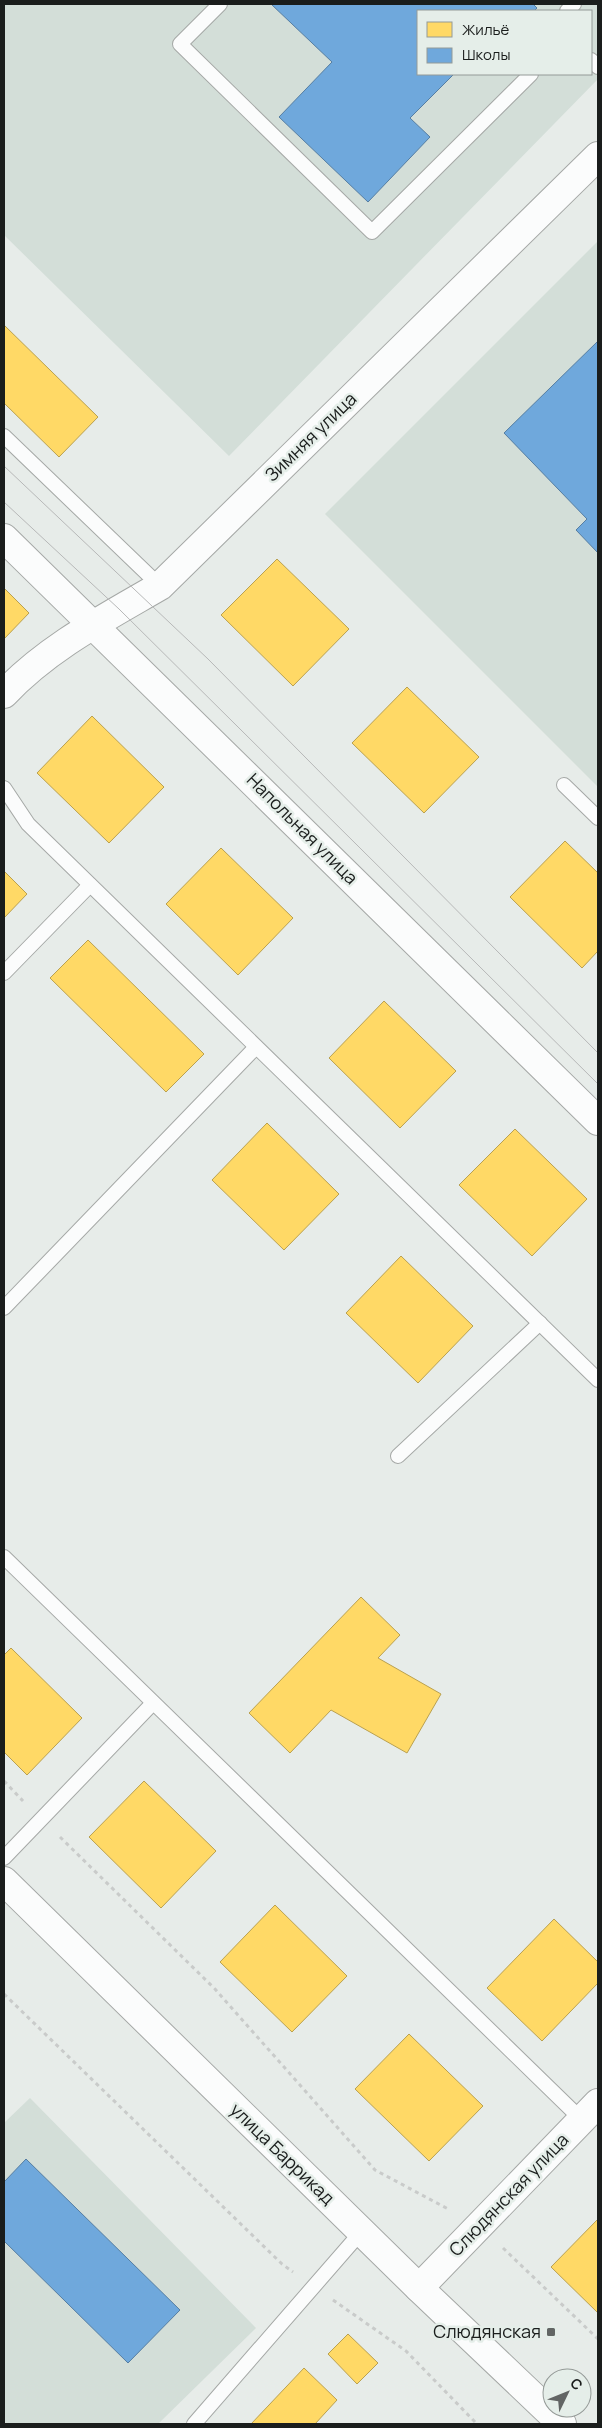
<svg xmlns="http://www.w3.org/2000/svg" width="602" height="2428" font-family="Manrope,sans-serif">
  <rect width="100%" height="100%" fill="#e7ece9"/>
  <g fill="#d3ded8" fill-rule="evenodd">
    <path d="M4,4H598V79L229,456L4,235ZM418,11H591V74H418Z"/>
    <polygon points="598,241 598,787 325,514"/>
    <polygon points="30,2098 256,2328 158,2424 4,2424 4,2123"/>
  </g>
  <g fill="#ffd966" stroke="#baa150">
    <polygon points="4,325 98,417 59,457 4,403"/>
    <polygon points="277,559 349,629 293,686 221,615"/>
    <polygon points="4,588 29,613 4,639"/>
    <polygon points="407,687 479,757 424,813 352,743"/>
    <polygon points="92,716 164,787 109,843 37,773"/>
    <polygon points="565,841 598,873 598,951 582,968 510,897"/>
    <polygon points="221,848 293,918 238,975 166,904"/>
    <polygon points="4,871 27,894 4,918"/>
    <polygon points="88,940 204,1054 166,1092 50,978"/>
    <polygon points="384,1001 456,1071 400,1128 329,1058"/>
    <polygon points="267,1123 339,1194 284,1250 212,1180"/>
    <polygon points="515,1129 587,1199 532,1256 459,1185"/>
    <polygon points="401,1256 473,1326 418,1383 346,1313"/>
    <polygon points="361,1597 400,1635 378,1658 441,1694 407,1753 331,1710 290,1753 249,1713"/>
    <polygon points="11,1648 82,1718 27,1775 4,1752 4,1655"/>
    <polygon points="144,1781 216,1851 161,1908 89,1837"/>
    <polygon points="275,1905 347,1976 292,2032 220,1962"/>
    <polygon points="554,1919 598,1962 598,1983 542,2041 487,1988"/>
    <polygon points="409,2034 483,2106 429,2161 355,2089"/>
    <polygon points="598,2219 598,2313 551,2267"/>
    <polygon points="348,2334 378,2363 357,2384 328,2354"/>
    <polygon points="304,2368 337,2400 315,2424 251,2424"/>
  </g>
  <g fill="#6fa8dc" stroke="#567ea2">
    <polygon points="271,4 533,4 537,8 534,11 418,11 418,74 454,74 410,118 430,137 368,202 279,117 332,62"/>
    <polygon points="598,341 598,553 576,530 587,519 504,433"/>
    <polygon points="26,2159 180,2310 128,2363 4,2241 4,2182"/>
  </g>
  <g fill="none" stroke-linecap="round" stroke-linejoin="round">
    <g stroke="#a5a8a6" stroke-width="16">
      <g id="service">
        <polyline points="220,4 180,44 372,232 531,74"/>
        <polyline points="567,11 574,4"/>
        <polyline points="591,60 598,67"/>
        <polyline points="4,436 160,586"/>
        <polyline points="564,785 598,818"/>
        <polyline points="4,788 28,824 598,1380"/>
        <polyline points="4,973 90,885"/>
        <polyline points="4,1308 256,1047"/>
        <polyline points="398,1456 540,1323"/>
        <polyline points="4,1557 582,2120"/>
        <polyline points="4,1858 153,1703"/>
        <polyline points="194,2424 362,2231"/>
      </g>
    </g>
    <g stroke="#a5a8a6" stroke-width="30">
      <g id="minor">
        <path d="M4,694C47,648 105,618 160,586L598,156"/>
        <polyline points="419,2288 598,2103"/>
      </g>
    </g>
    <g stroke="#a5a8a6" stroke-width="30">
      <polyline id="tertiary" points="4,538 598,1121"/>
    </g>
    <g stroke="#a5a8a6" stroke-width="30">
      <polyline id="primary" points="4,1881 419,2288 562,2424"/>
    </g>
    <g stroke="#c9cbca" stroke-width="3" stroke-dasharray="4 4" stroke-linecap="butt">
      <polyline points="4,1781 23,1801"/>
      <polyline points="60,1837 215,1989 375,2170 450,2210"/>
      <polyline points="4,1994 282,2264 293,2272"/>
      <polyline points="503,2248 598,2339"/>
      <polyline points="333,2300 406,2351 477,2424"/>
    </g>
    <use href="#service" stroke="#fbfcfc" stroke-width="14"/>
    <use href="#minor" stroke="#fbfcfc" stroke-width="28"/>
    <use href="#tertiary" stroke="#fbfcfc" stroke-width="28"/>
    <use href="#primary" stroke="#fbfcfc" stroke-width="28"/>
    <g stroke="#b7b8b8" stroke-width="1">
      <polyline points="4,466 208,659 598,1053"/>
      <polyline points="4,502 119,609 598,1084"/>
    </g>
  </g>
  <rect fill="#626564" stroke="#e5eee9" stroke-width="2" x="546" y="2327" width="10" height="10" rx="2.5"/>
  <g text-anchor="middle" stroke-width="5" stroke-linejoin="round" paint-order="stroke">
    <g font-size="18" fill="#1a1d1c" stroke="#e5eee9">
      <text transform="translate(311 437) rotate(-44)" y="6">Зимняя улица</text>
      <text transform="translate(302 829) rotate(45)" y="6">Напольная улица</text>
      <text transform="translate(282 2154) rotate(44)" y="6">улица Баррикад</text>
      <text transform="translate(509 2195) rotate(-46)" y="6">Слюдянская улица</text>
    </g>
    <g font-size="18" fill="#1a1d1c" stroke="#e5eee9" text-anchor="end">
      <text x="541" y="2338">Слюдянская</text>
    </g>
  </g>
  <rect width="602" height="2428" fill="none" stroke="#1a1d1c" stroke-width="10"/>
  <rect x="417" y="10" width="175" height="65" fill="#e5eee9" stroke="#949a97"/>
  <rect x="427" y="22" width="25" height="15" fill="#ffd966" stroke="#949a97"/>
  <text x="462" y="35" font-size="15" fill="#1a1d1c">Жильё</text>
  <rect x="427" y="48" width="25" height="15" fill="#6fa8dc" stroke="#949a97"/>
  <text x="462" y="60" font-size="15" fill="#1a1d1c">Школы</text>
  <g transform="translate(567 2393) rotate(47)"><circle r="24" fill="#e5eee9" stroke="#949a97"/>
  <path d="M0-4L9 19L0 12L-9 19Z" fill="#626564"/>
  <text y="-8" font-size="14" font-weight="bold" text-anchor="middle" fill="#1a1d1c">С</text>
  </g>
</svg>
